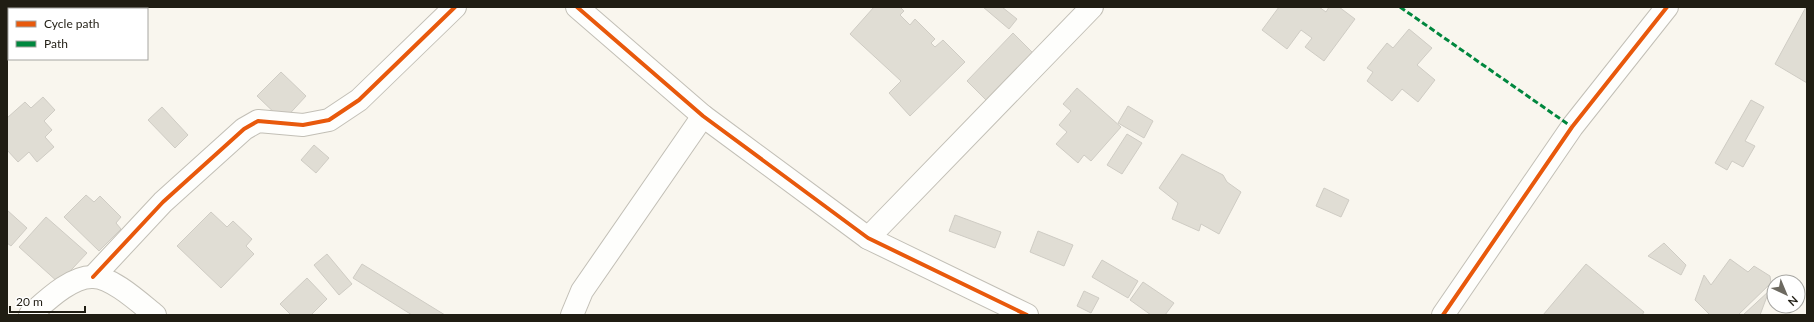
<svg xmlns="http://www.w3.org/2000/svg" width="1814" height="322" font-family="Lato,sans-serif">
  <rect width="100%" height="100%" fill="#f9f6ee"/>
  <g fill="#e0ddd4" stroke="#cfccc4">
    <polygon points="874,7 900,7 904,11 900,15 910,25 915,19 935,39 931,43 935,47 943,40 965,62 910,116 889,93 901,81 850,34"/>
    <polygon points="983,7 1002,7 1017,19 1009,29"/>
    <polygon points="1279,7 1319,7 1326,12 1329,7 1339,7 1355,19 1324,61 1305,47 1312,38 1301,30 1287,49 1262,30"/>
    <polygon points="1806,7 1807,8 1807,83 1775,64"/>
    <polygon points="1409,29 1432,48 1417,65 1435,80 1418,102 1402,89 1392,101 1367,81 1373,72 1367,68 1387,43 1393,48"/>
    <polygon points="1013,33 1034,54 988,102 967,81"/>
    <polygon points="281,72 306,96 283,121 257,96"/>
    <polygon points="1077,88 1121,127 1091,161 1084,155 1078,163 1056,144 1067,132 1059,125 1071,111 1063,104"/>
    <polygon points="43,97 55,110 44,121 52,130 45,137 54,147 37,162 29,152 18,162 7,150 7,118 25,102 31,108"/>
    <polygon points="1751,100 1764,107 1745,141 1755,146 1743,167 1732,161 1727,170 1715,163"/>
    <polygon points="1128,106 1153,121 1144,138 1118,123"/>
    <polygon points="162,107 188,135 175,148 148,120"/>
    <polygon points="1127,134 1142,143 1122,174 1107,165"/>
    <polygon points="314,145 329,158 316,173 301,160"/>
    <polygon points="1182,154 1223,175 1227,182 1241,192 1219,234 1201,224 1199,231 1172,219 1178,203 1159,188"/>
    <polygon points="1324,188 1349,200 1341,217 1316,206"/>
    <polygon points="86,195 94,202 100,196 121,217 116,223 121,229 99,251 64,217"/>
    <polygon points="7,210 27,228 11,246 7,243"/>
    <polygon points="211,212 227,227 233,221 252,239 246,246 254,254 221,288 177,246"/>
    <polygon points="955,215 1001,232 995,248 949,231"/>
    <polygon points="46,217 87,253 59,283 19,247"/>
    <polygon points="1038,231 1073,245 1064,266 1030,252"/>
    <polygon points="1664,243 1686,265 1681,275 1648,256"/>
    <polygon points="327,254 352,284 339,295 314,265"/>
    <polygon points="1730,259 1748,272 1754,266 1770,276 1771,283 1738,315 1710,315 1695,300 1704,275 1711,285"/>
    <polygon points="1102,260 1138,281 1128,298 1092,277"/>
    <polygon points="362,264 445,315 412,315 353,278"/>
    <polygon points="1586,264 1644,312 1642,315 1543,315"/>
    <polygon points="307,278 327,299 311,315 291,315 280,304"/>
    <polygon points="1143,282 1174,303 1165,315 1151,315 1130,300"/>
    <polygon points="1084,291 1099,298 1091,313 1077,306"/>
    <polygon points="1769,291 1760,315 1743,315"/>
  </g>
  <g fill="none" stroke-linecap="round" stroke-linejoin="round">
    <g stroke="#c2bfb6" stroke-width="24">
      <g id="minor">
        <polyline points="577,7 703,116 868,238 1027,315"/>
        <polyline points="868,238 1092,7"/>
        <polyline points="93,277 163,202 244,129 258,121 303,125 329,120 359,100 455,7"/>
        <path d="M30,315C45,302 71,276 93,277C112,277 140,303 155,315"/>
        <polyline points="572,315 582,291 703,116"/>
        <polyline points="1443,315 1572,127 1667,7"/>
      </g>
    </g>
    <use href="#minor" stroke="#fefefc" stroke-width="22"/>
    <polyline stroke="#00873e" stroke-width="3" stroke-dasharray="6 3" stroke-linecap="butt" points="1400,7 1572,127"/>
    <g stroke="#fff" stroke-width="6">
      <g id="cycleway">
        <polyline points="577,7 703,116 868,238 1027,315"/>
        <polyline points="93,277 163,202 244,129 258,121 303,125 329,120 359,100 455,7"/>
        <polyline points="1443,315 1572,127 1667,7"/>
      </g>
    </g>
    <use href="#cycleway" stroke="#e8590c" stroke-width="4"/>
  </g>
  <rect width="1814" height="322" fill="none" stroke="#201d13" stroke-width="16"/>
  <rect x="8" y="8" width="140" height="52" fill="#ffffff" stroke="#a6a5a1"/>
  <rect x="16" y="21" width="20" height="6" fill="#e8590c" stroke="#a6a5a1"/>
  <text x="44" y="28" font-size="12" fill="#201d13">Cycle path</text>
  <rect x="16" y="41" width="20" height="6" fill="#00873e" stroke="#a6a5a1"/>
  <text x="44" y="48" font-size="12" fill="#201d13">Path</text>
  <g transform="translate(1786 294) rotate(136)"><circle r="19" fill="#ffffff" stroke="#a6a5a1"/>
  <path d="M0-3L7 15L0 10L-7 15Z" fill="#6c6960"/>
  <text y="-6" font-size="11" font-weight="bold" text-anchor="middle" fill="#201d13">N</text>
  </g>
  <path d="M10 306v6h75v-6" fill="none" stroke="#201d13" stroke-width="2"/>
  <text x="16" y="306" font-size="12" fill="#201d13" stroke="#ffffff" stroke-width="3" paint-order="stroke">20 m</text>
</svg>
